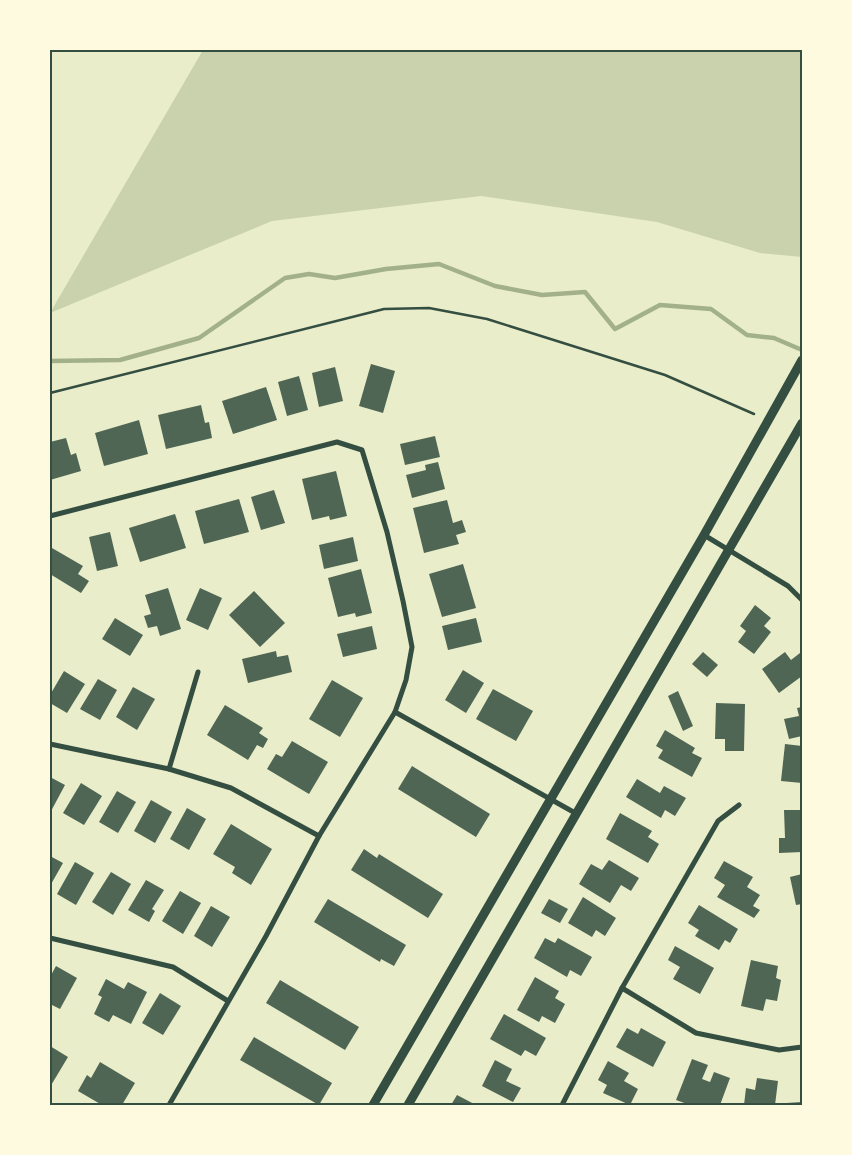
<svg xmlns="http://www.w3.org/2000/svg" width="852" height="1155" font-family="Manrope,sans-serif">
  <rect width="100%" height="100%" fill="#e9edc9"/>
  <polygon fill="#cad2ad" points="203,50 802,50 802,257 760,253 657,222 481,196 272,221 50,313"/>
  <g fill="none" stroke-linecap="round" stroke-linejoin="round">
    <polyline stroke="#a3b18a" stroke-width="4.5" points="50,361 120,360 199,338 285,278 309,274 335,278 386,269 439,264 495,286 542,295 585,292 615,329 660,305 711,309 747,335 774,338 802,350"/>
  </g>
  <g fill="#4f6655">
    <polygon points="371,364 395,371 383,413 359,406"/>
    <polygon points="335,367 343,401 319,407 312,373"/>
    <polygon points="299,376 308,410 287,416 278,382"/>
    <polygon points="266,387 277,420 233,434 222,401"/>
    <polygon points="201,405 205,423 209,422 212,438 166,449 158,415"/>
    <polygon points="139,420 148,454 104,466 95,433"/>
    <polygon points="435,436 440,457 405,465 400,444"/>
    <polygon points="66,438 71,455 76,453 81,471 50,480 50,442"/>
    <polygon points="438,462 445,489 412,498 406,475 426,470 425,465"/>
    <polygon points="336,471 347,516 330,520 329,516 312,520 302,479"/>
    <polygon points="274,490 285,523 261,530 251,497"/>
    <polygon points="239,499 249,532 204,544 195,511"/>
    <polygon points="447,500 453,523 462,520 466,532 456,535 459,544 424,553 413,508"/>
    <polygon points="175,514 186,548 140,562 129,528"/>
    <polygon points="110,532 118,566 97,571 89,537"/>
    <polygon points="353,537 358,561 324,569 319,545"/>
    <polygon points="52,548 83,566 78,574 89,581 81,593 50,574 50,552"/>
    <polygon points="463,564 476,608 442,617 429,574"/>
    <polygon points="361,569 372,613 356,617 355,613 338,617 328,578"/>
    <polygon points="168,588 181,629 160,636 157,626 148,628 144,616 151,614 145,595"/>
    <polygon points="200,588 222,598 208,630 186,620"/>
    <polygon points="254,591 285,623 260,647 229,615"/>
    <polygon points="755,605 771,618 764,626 771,632 754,654 738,642 746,631 740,626"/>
    <polygon points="115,618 143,635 130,656 102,639"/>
    <polygon points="476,618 482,642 448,650 442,626"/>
    <polygon points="372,626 377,649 343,657 337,634"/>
    <polygon points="276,651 277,657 288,655 292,672 248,683 242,659"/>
    <polygon points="703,652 718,665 707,677 692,664"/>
    <polygon points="785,652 791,660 800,653 802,656 802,676 779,693 762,669"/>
    <polygon points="463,670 484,683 466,713 445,700"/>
    <polygon points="64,671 85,684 67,713 50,703 50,695"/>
    <polygon points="98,679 117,690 100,720 80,709"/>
    <polygon points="332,680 363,698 340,737 309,719"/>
    <polygon points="133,687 155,699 137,730 116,717"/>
    <polygon points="493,689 533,711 516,741 476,719"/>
    <polygon points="678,691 693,726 683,731 668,696"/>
    <polygon points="716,703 745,704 744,751 725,751 725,739 715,739"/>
    <polygon points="225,705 263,728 259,733 268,739 263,748 257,745 248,760 207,735"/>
    <polygon points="802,707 802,736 789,739 784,719 799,716 797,708"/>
    <polygon points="665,730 695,748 692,753 702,758 692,777 658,758 663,750 656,746"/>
    <polygon points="292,741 328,762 309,794 267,769 276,754 282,757"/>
    <polygon points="785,744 802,746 802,783 781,781"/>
    <polygon points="412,766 490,814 476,837 398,789"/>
    <polygon points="50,777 65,785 50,813"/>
    <polygon points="637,779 660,793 664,786 686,798 675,816 665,810 661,818 626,797"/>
    <polygon points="81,783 102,796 84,825 63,813"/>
    <polygon points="117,791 136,802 118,833 99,822"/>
    <polygon points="151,800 172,812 155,843 134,831"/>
    <polygon points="187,808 206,819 189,850 170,839"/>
    <polygon points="784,810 802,810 802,852 779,853 779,838 785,838"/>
    <polygon points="620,813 652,831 648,837 659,844 648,863 606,839"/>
    <polygon points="231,824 272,849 251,885 232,873 235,867 213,854"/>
    <polygon points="364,849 377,858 379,854 443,894 428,918 351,870"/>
    <polygon points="50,856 63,863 50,886"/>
    <polygon points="609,860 639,878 631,891 621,885 610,903 579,884 591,864 602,870"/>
    <polygon points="724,861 753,877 747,887 760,895 753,906 760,910 754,918 717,897 725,885 714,878"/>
    <polygon points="75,862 94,873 76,905 57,894"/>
    <polygon points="111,872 131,884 113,915 92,902"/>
    <polygon points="802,874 802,904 796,905 790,877"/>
    <polygon points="146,880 164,890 152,909 155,911 149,922 128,910"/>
    <polygon points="180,891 201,903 183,934 162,921"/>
    <polygon points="583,897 616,918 605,936 596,930 592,937 568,923"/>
    <polygon points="328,899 406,945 394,966 381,959 380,962 314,922"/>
    <polygon points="549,899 568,909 560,923 541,913"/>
    <polygon points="699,905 738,929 730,943 725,940 719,950 695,936 699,930 688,923"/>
    <polygon points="211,906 230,917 212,947 194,936"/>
    <polygon points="545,938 555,943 558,938 592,957 581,976 570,970 567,977 534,958"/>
    <polygon points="675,946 714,968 700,994 673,979 680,967 668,960"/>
    <polygon points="751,960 778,966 776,978 781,980 777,1001 766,999 763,1011 741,1006"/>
    <polygon points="56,966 77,978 60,1009 50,1004 50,977"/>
    <polygon points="535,977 559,991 555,998 565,1004 555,1023 542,1016 539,1022 517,1010"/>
    <polygon points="106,979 124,989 128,982 147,992 131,1024 113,1015 109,1022 94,1014 102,997 98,995"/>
    <polygon points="280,980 359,1027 345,1050 266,1003"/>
    <polygon points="160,993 181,1006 163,1035 142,1023"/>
    <polygon points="504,1014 546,1038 536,1056 525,1050 521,1056 490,1039"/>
    <polygon points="627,1028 638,1034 641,1028 666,1042 653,1067 616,1047"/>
    <polygon points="254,1037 332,1083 319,1105 240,1060"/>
    <polygon points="50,1046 68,1057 50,1087"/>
    <polygon points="692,1059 708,1065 702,1079 710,1082 714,1072 730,1078 720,1105 690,1105 676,1100"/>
    <polygon points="495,1060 512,1069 506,1081 521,1088 513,1102 482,1086"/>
    <polygon points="608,1061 629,1073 624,1081 638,1089 630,1105 603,1093 607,1085 598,1080"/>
    <polygon points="100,1062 135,1083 122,1105 102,1105 78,1091 87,1075 91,1078"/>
    <polygon points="757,1078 778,1081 775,1105 744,1105 746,1088 755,1090"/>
    <polygon points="457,1095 476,1105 451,1105"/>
    <polygon points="802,1102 802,1105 786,1105 786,1103"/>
  </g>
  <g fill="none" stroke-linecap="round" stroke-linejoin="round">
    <polyline stroke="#344e41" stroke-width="2.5" points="50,393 384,309 429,308 487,319 665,375 754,414"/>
    <g stroke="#344e41" stroke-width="5">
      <polyline points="50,516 337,442 362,450 387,532 403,601 412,647 406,680 395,712 319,836 266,936 169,1105"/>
      <polyline points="704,535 788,586 802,600"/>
      <polyline points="395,712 577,814"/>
      <polyline points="50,744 169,769 231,788 319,836"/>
      <polyline points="169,769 198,672"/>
      <polyline points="50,938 173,967 228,1001"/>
      <polyline points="622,988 696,1033 779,1050 802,1047"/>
      <polyline points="562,1105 622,988 718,821 739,805"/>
    </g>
    <g stroke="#344e41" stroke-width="9">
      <polyline points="373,1105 704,535 802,360"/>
      <polyline points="408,1105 802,423"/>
    </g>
  </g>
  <rect width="852" height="1155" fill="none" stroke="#fefae0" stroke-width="102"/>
  <rect x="51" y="51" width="750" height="1053" fill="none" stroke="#344e41" stroke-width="2"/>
</svg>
